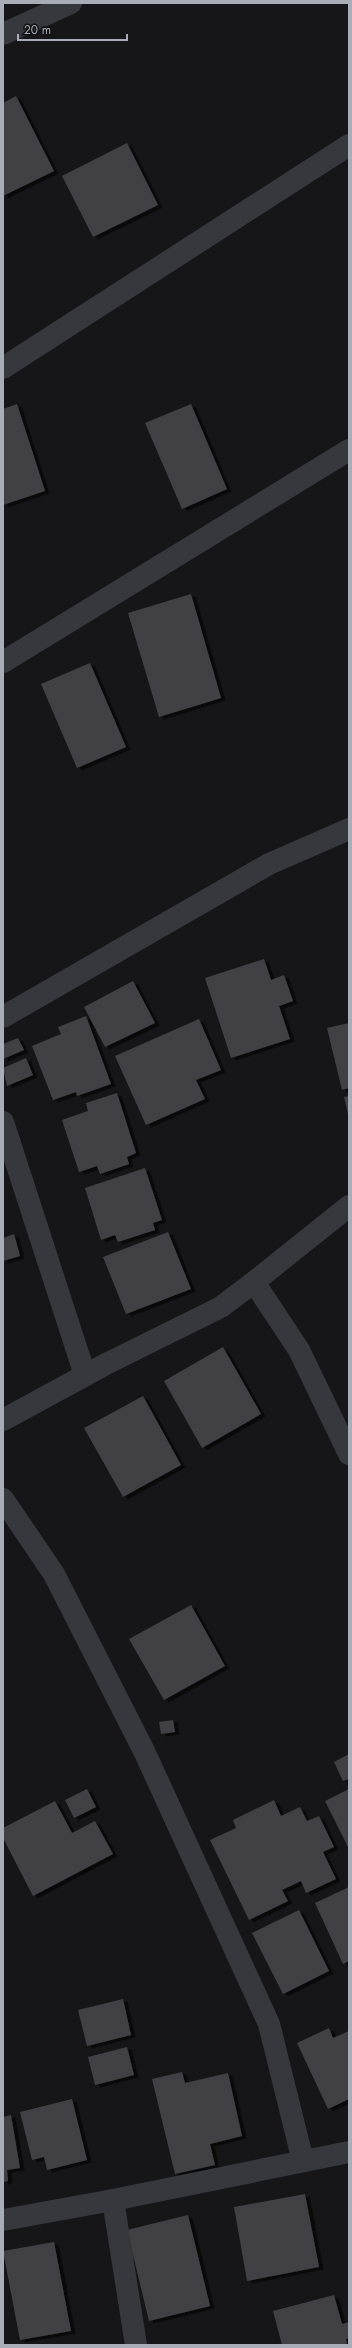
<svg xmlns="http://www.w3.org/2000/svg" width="352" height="2348" font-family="Jost,sans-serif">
  <defs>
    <filter id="shadow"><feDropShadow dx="4.5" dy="2.5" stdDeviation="0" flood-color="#0009"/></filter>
  </defs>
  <rect width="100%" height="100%" fill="#161618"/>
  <g fill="#404145" filter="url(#shadow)">
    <polygon points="16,96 54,171 3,196 3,103"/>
    <polygon points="127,143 158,205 93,237 62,176"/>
    <polygon points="17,404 45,491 3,505 3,409"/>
    <polygon points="191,404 227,489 182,509 145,423"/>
    <polygon points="191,594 221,698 159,717 128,613"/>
    <polygon points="90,663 126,747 77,768 41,684"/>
    <polygon points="264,959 271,980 284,975 293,1001 279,1006 290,1039 231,1058 205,978"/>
    <polygon points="133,981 155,1023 105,1047 84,1007"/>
    <polygon points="86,1016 111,1084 77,1096 76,1092 53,1100 32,1046 61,1034 58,1027"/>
    <polygon points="199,1019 221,1070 196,1080 205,1099 146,1125 115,1056"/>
    <polygon points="349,1023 349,1088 342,1090 327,1028"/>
    <polygon points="18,1038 24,1050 3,1059 3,1044"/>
    <polygon points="26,1058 33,1075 7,1086 3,1068"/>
    <polygon points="117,1093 136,1153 127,1157 129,1164 100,1174 97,1166 79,1172 62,1120 88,1111 86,1103"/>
    <polygon points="349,1096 349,1114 348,1114 344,1097"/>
    <polygon points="145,1168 162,1220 153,1223 155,1230 118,1242 115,1235 101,1240 85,1188"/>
    <polygon points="168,1232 191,1289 126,1314 103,1257"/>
    <polygon points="14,1234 20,1256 3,1261 3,1238"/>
    <polygon points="223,1347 261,1414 202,1448 164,1381"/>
    <polygon points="143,1396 181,1465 123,1497 84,1428"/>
    <polygon points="191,1605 225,1666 164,1700 129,1639"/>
    <polygon points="173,1720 175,1732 161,1734 159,1722"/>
    <polygon points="349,1754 349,1779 343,1781 334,1762"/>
    <polygon points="87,1789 96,1807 74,1818 65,1800"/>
    <polygon points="349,1789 349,1849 325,1801"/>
    <polygon points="274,1800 281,1816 300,1807 307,1821 319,1816 334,1847 323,1852 336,1879 306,1893 301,1881 282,1890 288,1901 249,1920 210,1840 236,1828 233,1820"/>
    <polygon points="55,1801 72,1833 95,1821 113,1854 33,1896 3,1838 3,1828"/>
    <polygon points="349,1887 349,1961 343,1964 315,1903"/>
    <polygon points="299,1910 329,1971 283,1994 252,1933"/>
    <polygon points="123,1999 131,2035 87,2046 78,2010"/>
    <polygon points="329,2028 333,2038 349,2031 349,2099 328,2109 297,2043"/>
    <polygon points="127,2047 134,2075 95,2085 88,2057"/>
    <polygon points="182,2072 185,2083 228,2073 242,2136 210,2144 215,2165 175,2174 152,2079"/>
    <polygon points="72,2099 87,2160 47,2170 44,2157 32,2160 20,2112"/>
    <polygon points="11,2115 20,2168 7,2170 8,2181 3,2182 3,2117"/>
    <polygon points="305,2194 319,2267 247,2281 234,2207"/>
    <polygon points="188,2215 210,2306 149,2321 127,2230"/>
    <polygon points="54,2242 71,2331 20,2340 3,2251"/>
    <polygon points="334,2295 342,2324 349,2322 349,2338 346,2339 347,2345 282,2345 273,2311"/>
  </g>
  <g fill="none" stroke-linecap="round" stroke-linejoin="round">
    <g stroke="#37383d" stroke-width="22">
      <polyline points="3,34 71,3"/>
      <polyline points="3,368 349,145"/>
      <polyline points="3,662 349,450"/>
      <polyline points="3,1017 269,864 349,829"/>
      <polyline points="3,1122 85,1375"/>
      <polyline points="349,1206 254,1282 299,1350 349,1454"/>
      <polyline points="3,1420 106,1364 221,1307 254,1282"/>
      <polyline points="3,1499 54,1574 145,1753 269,2024 303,2161"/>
      <polyline points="113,2200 136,2345"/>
      <polyline points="3,2220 113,2200 349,2152"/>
    </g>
  </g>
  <rect width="352" height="2348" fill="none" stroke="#a8adb8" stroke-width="8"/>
  <path d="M18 34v6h109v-6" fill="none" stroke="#a8adb8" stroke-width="2"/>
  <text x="24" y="34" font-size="12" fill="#a8adb8" stroke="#111113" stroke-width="3" paint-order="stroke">20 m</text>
</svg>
